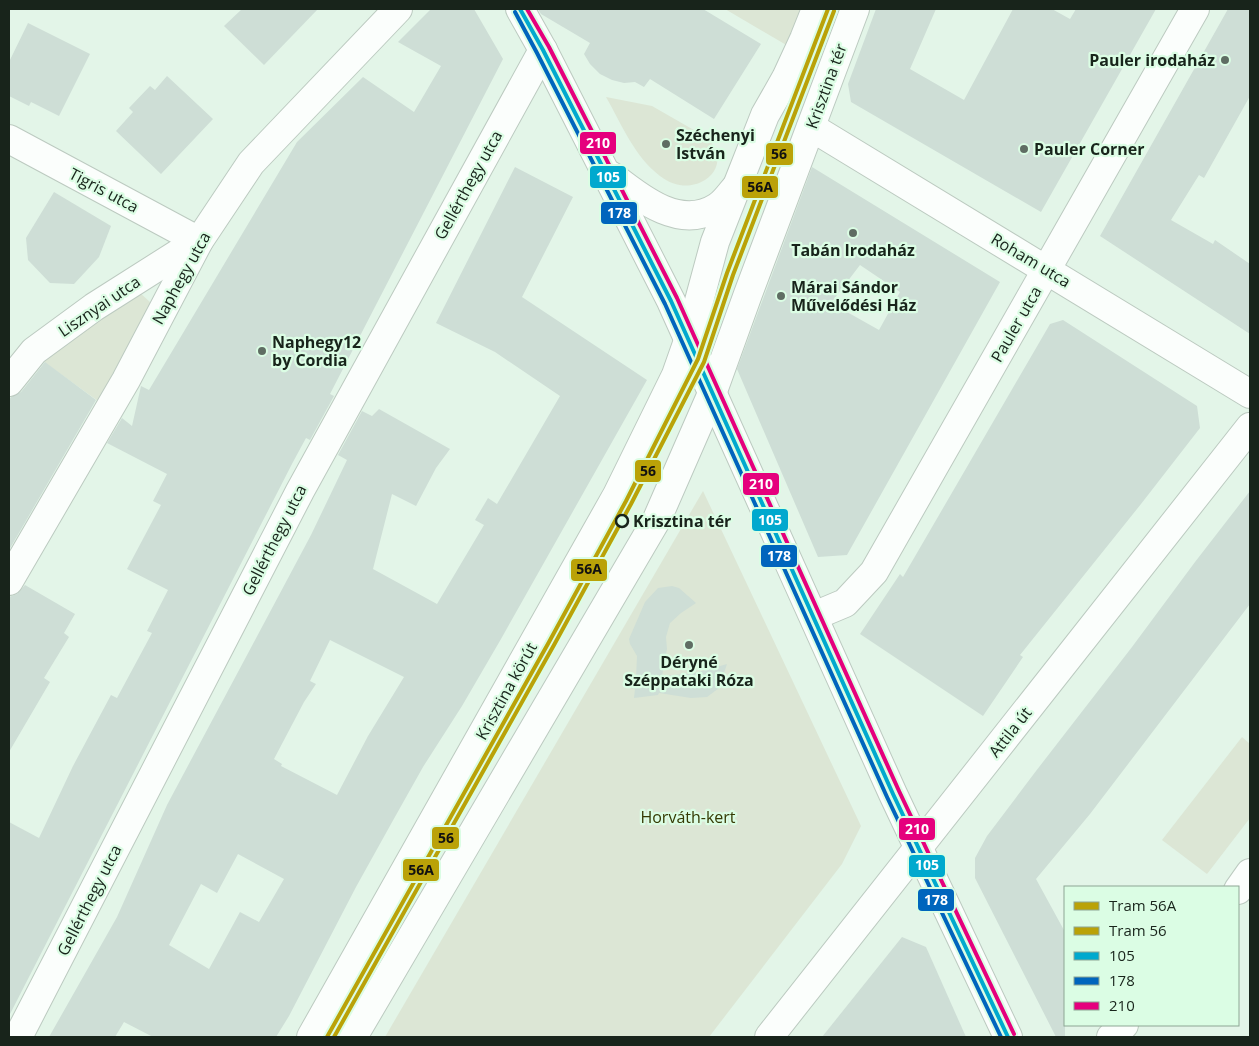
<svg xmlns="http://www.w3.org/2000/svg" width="1259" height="1046" font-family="'Open Sans',sans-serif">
  <rect width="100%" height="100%" fill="#e3f5e8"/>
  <g fill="#dce6d5">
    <polygon points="725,9 802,9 788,46"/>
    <path d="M606,97L652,106L706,137C739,167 694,203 660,176C634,156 622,125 606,97Z"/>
    <polygon points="139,292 151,303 98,401 40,359"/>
    <polygon points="703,491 861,826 842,864 709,1037 385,1037"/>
    <polygon points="1242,737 1250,744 1250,818 1207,874 1162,840"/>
  </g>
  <g fill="#ceded6" fill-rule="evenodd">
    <polygon points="242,9 318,9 264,65 224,26"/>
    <polygon points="431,9 474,9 503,59 330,394 334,396 310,440 306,438 293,462 9,1016 9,822 39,838 73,766 111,695 117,698 152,633 147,631 168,590 127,569 161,505 153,501 167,474 107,443 122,418 132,426 141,386 149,390 297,142 363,77 414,112 441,66 398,42"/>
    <polygon points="538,9 703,9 761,44 714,119 650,79 644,87 635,82 624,83 612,80 600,74 590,64 584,54 590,43 541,14"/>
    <polygon points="876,9 936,9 910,69 964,100 1013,9 1052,9 1070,19 1076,9 1156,9 1041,212 851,102 848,84"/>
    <polygon points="1228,9 1250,9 1250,96 1204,178 1199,175 1171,220 1213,244 1215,240 1250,264 1250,334 1100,236"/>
    <polygon points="28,23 90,54 59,116 31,102 29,106 9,96 9,62"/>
    <polygon points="167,76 213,119 161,174 116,131 133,112 129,108 150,86 155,90"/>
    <path d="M515,167L573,197L522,297L647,380L501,639L462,706L423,767L391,824L356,887L289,1016L276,1037H153L124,1022L115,1037H49L117,917L167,805L311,535L347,460L338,455L362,411L372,416L379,409L450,449L436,468L416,506L392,494L373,569L437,604L484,525L475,520L488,498L497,504L560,396L495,352L436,323ZM330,640L404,677L368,736L337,795L281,766L282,764L274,759L304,702L316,684L310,681ZM238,854L284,879L259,922L240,912L209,969L169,945L201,884L217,893Z"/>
    <path d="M812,167L1000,282L847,555L818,557L737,369ZM860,265L900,292L879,330L831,303Z"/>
    <polygon points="54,192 111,226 99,257 74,284 50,283 28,260 26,238"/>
    <polygon points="1063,320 1197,406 1200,428 1141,504 1020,655 1023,657 983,716 860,634 900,574 903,577 1050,324"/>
    <polygon points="45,362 96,400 9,550 9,400 11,397 21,392"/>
    <polygon points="1250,491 1250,604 1090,814 1036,879 1065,932 1065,1037 1056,1037 975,878 975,858 987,836 1036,771 1132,647 1195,562"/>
    <polygon points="25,585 75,614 64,633 69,637 44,678 50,682 9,752 9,597 17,594"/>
    <polygon points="672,586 679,588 696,603 681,613 670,623 666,637 667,649 662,676 695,673 727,664 719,688 707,697 691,698 659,693 658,695 634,698 635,689 625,687 625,679 636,678 637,656 630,644 629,639 645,602 658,588"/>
    <polygon points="902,937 926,947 966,1037 822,1037"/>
  </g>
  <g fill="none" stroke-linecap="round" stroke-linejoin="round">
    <g stroke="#bccac0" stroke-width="30">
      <g id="street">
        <polyline points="811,127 1250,394"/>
        <polyline points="9,139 199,241"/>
        <polyline points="9,382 34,351 94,307 198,241"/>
        <polyline points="9,581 126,380 199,241 251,163 398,9"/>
        <polyline points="814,616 845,603 874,572 1195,9"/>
        <polyline points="1238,890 1250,873"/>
        <polyline points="18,1037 300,491 543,50"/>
        <polyline points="1111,1037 1124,1025"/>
      </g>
    </g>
    <g stroke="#bccac0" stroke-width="30">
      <g id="secondary">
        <polyline points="520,9 543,50 671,301 893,794 1008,1037"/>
        <path d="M612,176C640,198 680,231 717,207C724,203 730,194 736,187"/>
        <polyline points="311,1037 617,495 676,375 689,338 715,242 737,186 765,115 786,78 804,39 816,9"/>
        <polyline points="353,1037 657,519 713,391 748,294 855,9"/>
        <polyline points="769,1037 1250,427"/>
      </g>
    </g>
    <use href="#street" stroke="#fbfefc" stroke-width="28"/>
    <use href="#secondary" stroke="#fbfefc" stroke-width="28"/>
    <g stroke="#dbfde4" stroke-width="8">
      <polyline id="bus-1" points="520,9 543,50 671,301 893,794 1008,1037"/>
    </g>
    <g stroke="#dbfde4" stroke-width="8">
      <polyline id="bus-2" points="515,12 537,53 665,304 887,797 1001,1037"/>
    </g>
    <g stroke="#dbfde4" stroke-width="8">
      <polyline id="bus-3" points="527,9 549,47 677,298 899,791 1014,1034"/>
    </g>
    <use href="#bus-1" stroke="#00a9ce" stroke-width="4"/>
    <use href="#bus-2" stroke="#0065bd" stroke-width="4"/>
    <use href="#bus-3" stroke="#e5007d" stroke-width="4"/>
    <g stroke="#dbfde4" stroke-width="8">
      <polyline id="tram-1" points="327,1037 549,642 626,501 698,359 727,273 828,9"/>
    </g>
    <g stroke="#dbfde4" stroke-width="8">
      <polyline id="tram-2" points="334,1037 554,645 631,504 704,362 733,275 834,11"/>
    </g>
    <use href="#tram-1" stroke="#baa208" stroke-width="4"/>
    <use href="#tram-2" stroke="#baa208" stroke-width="4"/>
  </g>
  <g fill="#5f6d63" stroke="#dbfde4" stroke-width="2">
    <circle cx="1225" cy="60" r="5"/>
    <circle cx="666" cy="144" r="5"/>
    <circle cx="1024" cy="149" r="5"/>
    <circle cx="853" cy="233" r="5"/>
    <circle cx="781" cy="296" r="5"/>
    <circle cx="262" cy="351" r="5"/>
    <circle cx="689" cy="645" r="5"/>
  </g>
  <circle fill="#dbfde4" stroke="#18241b" stroke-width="2.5" cx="622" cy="521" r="6"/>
  <g text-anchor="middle" stroke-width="4.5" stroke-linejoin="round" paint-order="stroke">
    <g font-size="16" font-weight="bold" fill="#18241b" stroke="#dbfde4" text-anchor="start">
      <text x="1215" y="66" text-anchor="end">Pauler irodaház</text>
      <text x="676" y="141">Széchenyi<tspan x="676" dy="18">István</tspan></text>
      <text x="1034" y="155">Pauler Corner</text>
      <text x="853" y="256" text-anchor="middle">Tabán Irodaház</text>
      <text x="791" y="293">Márai Sándor<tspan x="791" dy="18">Művelődési Ház</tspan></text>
      <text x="272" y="348">Naphegy12<tspan x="272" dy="18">by Cordia</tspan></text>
      <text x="689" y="668" text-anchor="middle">Déryné<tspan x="689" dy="18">Széppataki Róza</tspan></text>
    </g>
    <g font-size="16" fill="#18241b" stroke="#dbfde4">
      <text transform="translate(826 86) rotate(-70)" y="6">Krisztina tér</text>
      <text transform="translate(468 185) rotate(-61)" y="6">Gellérthegy utca</text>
      <text transform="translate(104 190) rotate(28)" y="6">Tigris utca</text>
      <text transform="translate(1031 260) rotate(31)" y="6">Roham utca</text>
      <text transform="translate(181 278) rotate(-61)" y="6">Naphegy utca</text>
      <text transform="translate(99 306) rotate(-34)" y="6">Lisznyai utca</text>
      <text transform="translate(1016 324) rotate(-60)" y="6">Pauler utca</text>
      <text transform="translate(274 540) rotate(-63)" y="6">Gellérthegy utca</text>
      <text transform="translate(506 691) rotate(-61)" y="6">Krisztina körút</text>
      <text transform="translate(1010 732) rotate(-52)" y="6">Attila út</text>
      <text transform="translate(89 900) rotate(-63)" y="6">Gellérthegy utca</text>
    </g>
    <g font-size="16" font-weight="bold" fill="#18241b" stroke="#dbfde4" text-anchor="start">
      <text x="633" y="527">Krisztina tér</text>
    </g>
    <g font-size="16" fill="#353a03" stroke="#dbfde4">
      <text x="688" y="823">Horváth-kert</text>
    </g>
  </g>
  <g stroke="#dbfde4" stroke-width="2">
    <rect x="579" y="131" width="38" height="24" rx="5" fill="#e5007d"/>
    <rect x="765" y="142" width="29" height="24" rx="5" fill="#baa208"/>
    <rect x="589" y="165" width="38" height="24" rx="5" fill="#00a9ce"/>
    <rect x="741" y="175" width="38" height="24" rx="5" fill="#baa208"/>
    <rect x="600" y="201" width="38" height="24" rx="5" fill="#0065bd"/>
    <rect x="634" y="459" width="28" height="24" rx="5" fill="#baa208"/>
    <rect x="742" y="472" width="38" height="24" rx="5" fill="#e5007d"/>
    <rect x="751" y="508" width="38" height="24" rx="5" fill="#00a9ce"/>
    <rect x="760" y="544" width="38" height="24" rx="5" fill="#0065bd"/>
    <rect x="570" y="558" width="38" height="24" rx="5" fill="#baa208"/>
    <rect x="898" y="817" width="38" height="24" rx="5" fill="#e5007d"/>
    <rect x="431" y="826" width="29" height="24" rx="5" fill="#baa208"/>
    <rect x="908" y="854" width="38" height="24" rx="5" fill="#00a9ce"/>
    <rect x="402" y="858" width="38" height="24" rx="5" fill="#baa208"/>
    <rect x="917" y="888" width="38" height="24" rx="5" fill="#0065bd"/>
  </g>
  <g font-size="14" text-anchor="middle" font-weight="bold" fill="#fff">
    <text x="598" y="148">210</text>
    <text x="608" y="182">105</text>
    <text x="619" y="218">178</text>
    <text x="761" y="489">210</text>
    <text x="770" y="525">105</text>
    <text x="779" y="561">178</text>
    <text x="917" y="834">210</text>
    <text x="927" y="870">105</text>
    <text x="936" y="905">178</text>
  </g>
  <g font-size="14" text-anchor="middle" font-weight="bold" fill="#111">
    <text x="779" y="159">56</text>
    <text x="760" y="192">56A</text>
    <text x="648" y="476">56</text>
    <text x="589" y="574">56A</text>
    <text x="446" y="843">56</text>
    <text x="421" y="875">56A</text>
  </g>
  <rect width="1259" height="1046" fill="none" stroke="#18241b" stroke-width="20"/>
  <rect x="1064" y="886" width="175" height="140" fill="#dbfde4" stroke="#8da694"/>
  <rect x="1074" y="902" width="25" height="8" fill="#baa208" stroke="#8da694"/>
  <text x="1109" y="911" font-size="15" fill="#18241b">Tram 56A</text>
  <rect x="1074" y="927" width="25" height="8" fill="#baa208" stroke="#8da694"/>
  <text x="1109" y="936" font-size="15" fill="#18241b">Tram 56</text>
  <rect x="1074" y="952" width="25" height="8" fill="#00a9ce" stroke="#8da694"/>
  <text x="1109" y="961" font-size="15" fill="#18241b">105</text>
  <rect x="1074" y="977" width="25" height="8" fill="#0065bd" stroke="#8da694"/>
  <text x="1109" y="986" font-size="15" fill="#18241b">178</text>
  <rect x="1074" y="1002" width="25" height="8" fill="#e5007d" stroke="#8da694"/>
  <text x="1109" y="1011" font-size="15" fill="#18241b">210</text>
</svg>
